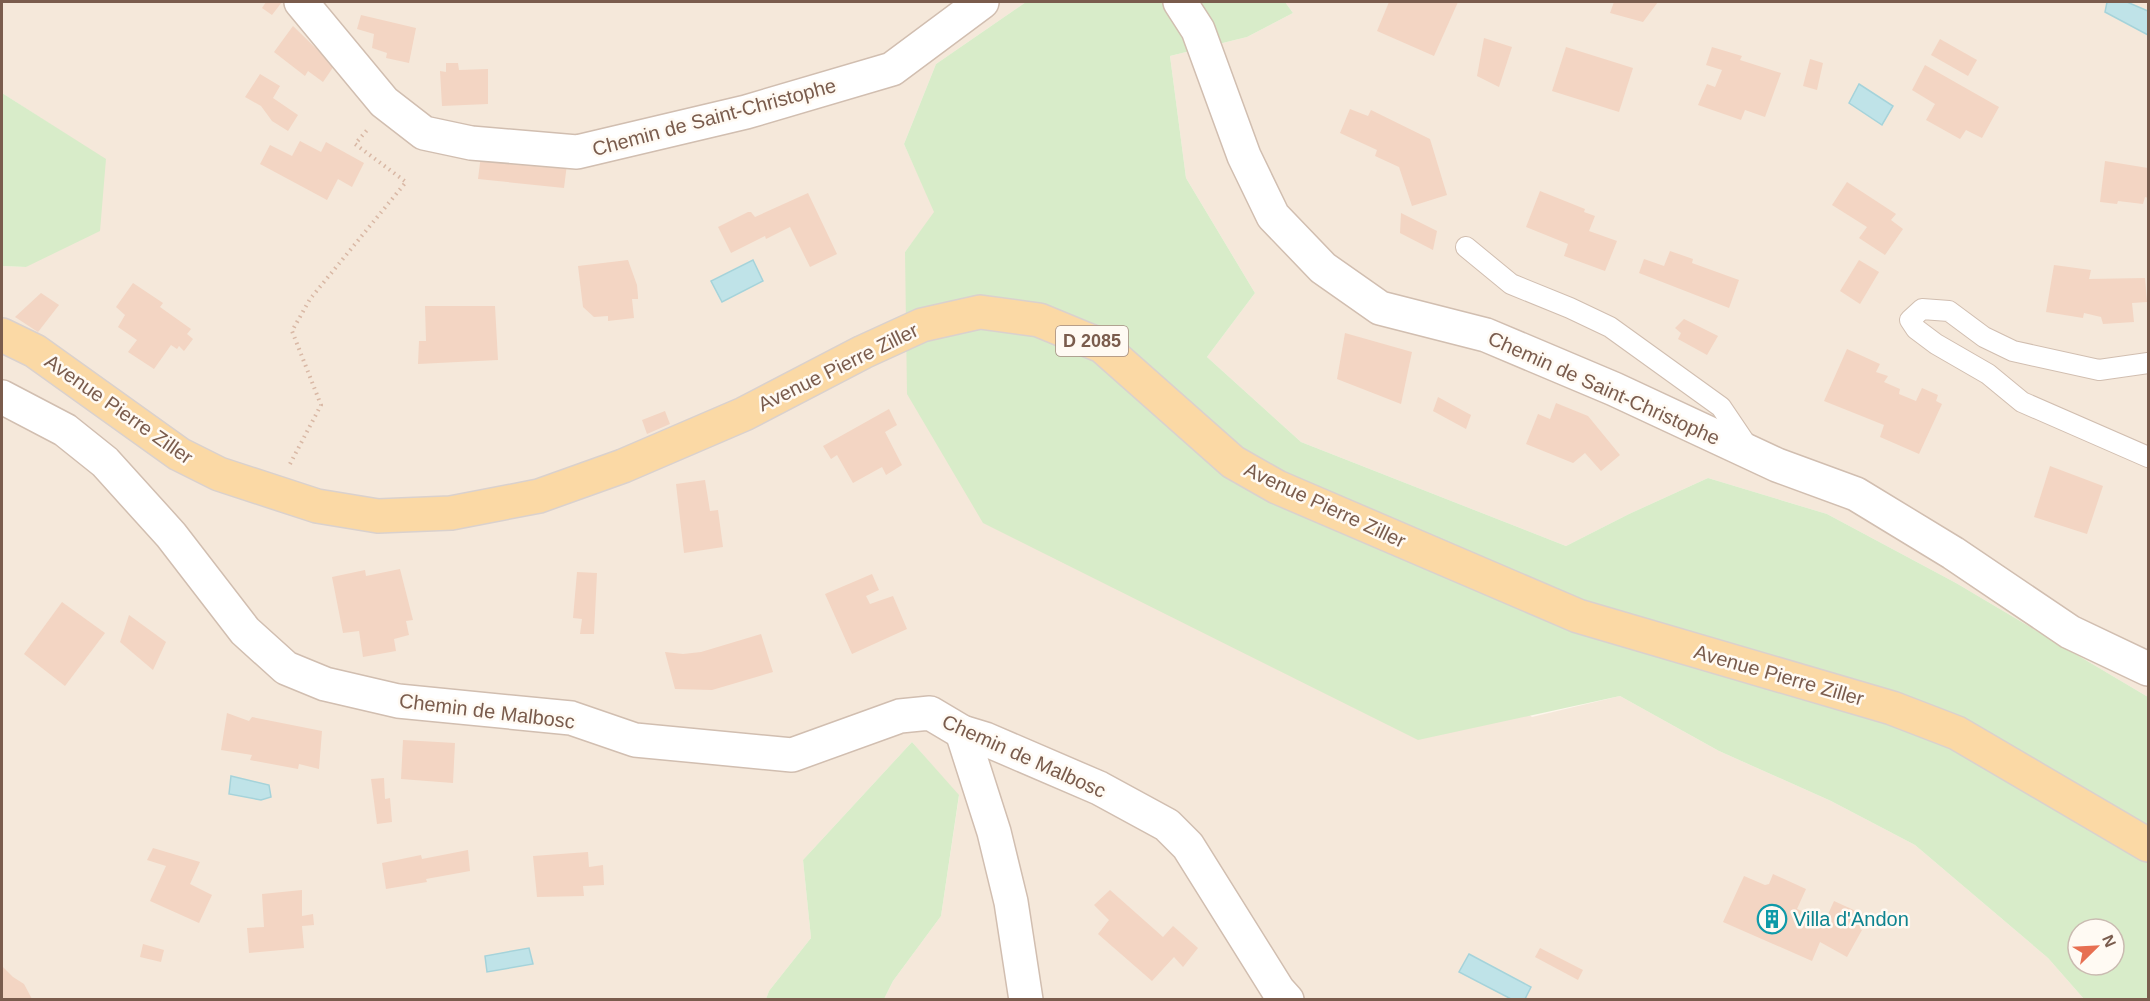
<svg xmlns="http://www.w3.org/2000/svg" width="2150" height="1001" font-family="Arial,sans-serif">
  <rect width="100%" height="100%" fill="#fdf6ec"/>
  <g fill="#f5e8da">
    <polygon points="2,2 1026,2 936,64 904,144 935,212 905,252 1532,717 1620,696 1719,751 1831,801 1915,845 2048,958 2084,999 884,999 893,981 941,916 959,796 912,742 803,860 811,938 769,991 766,999 2,999 2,266 26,267 106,160 2,93"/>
    <polygon points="1285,2 2148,2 2148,697 1956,583 1827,514 1708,478 1629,514 1566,546 1301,442 1207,357 1255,293 1186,178 1170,56 1247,37 1293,13"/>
  </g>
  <g fill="#d8ecc9" fill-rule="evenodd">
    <path d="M1026,2H1285L1293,13L1247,37L1170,56L1186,178L1255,293L1207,357L1301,442L1566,546L1629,514L1708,478L1827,514L1956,583L2148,697V999H2084L2048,958L1915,845L1831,801L1719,751L1620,696L1418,740L983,523L907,394L905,252L934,212L904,144L936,64ZM2078,929H2114V965H2078Z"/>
    <polygon points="2,93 106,159 100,231 26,267 2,266"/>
    <polygon points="912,742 959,795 941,916 893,981 884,999 766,999 769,991 811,938 803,860"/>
  </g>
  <g fill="#bfe3e8" stroke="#a5d3da" stroke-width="1.5">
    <polygon points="2107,2 2127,2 2148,11 2148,35 2105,12"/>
    <polygon points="1859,84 1893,106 1882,125 1849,103"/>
    <polygon points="753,260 763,281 722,302 711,281"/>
    <polygon points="231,776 269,785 271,797 261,800 229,794"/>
    <polygon points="529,948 533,964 487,972 485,956"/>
    <polygon points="1469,954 1531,987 1525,999 1511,999 1459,972"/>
  </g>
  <g fill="#f3d5c3">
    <polygon points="266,2 282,2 272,15 262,8"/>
    <polygon points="1389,2 1458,2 1434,56 1377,31"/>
    <polygon points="1614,2 1658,2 1643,22 1610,13"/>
    <polygon points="361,15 416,28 409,63 386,58 387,53 372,48 374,34 357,29"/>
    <polygon points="293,26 334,66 323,82 308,71 305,76 274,52"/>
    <polygon points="1484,38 1512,47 1499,87 1477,76"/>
    <polygon points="1940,39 1977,60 1968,76 1931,55"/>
    <polygon points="1566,47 1633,68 1619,112 1552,91"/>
    <polygon points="1712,47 1742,56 1740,60 1781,73 1765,117 1745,110 1741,120 1698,105 1707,84 1715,87 1722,70 1706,65"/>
    <polygon points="1810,59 1823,63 1817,90 1803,86"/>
    <polygon points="446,63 458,63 459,70 488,69 488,104 442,106 440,71 446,72"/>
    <polygon points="1925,65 1999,107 1982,138 1966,130 1960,139 1926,120 1935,104 1912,90"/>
    <polygon points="260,74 280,86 273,98 298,115 288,131 272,121 261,106 245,97"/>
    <polygon points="1350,109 1368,116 1371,110 1430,139 1447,195 1412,206 1399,167 1375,156 1377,150 1340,133"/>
    <polygon points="300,141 321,152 326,142 364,163 352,187 338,179 327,200 260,164 270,145 292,156"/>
    <polygon points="481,155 567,164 564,188 478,179"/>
    <polygon points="2105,161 2148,168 2148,198 2145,197 2143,204 2118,201 2117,204 2100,202"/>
    <polygon points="1847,182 1896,214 1891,220 1903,229 1885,255 1859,238 1867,227 1832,205"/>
    <polygon points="1540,191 1585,209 1584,212 1595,216 1589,231 1617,241 1605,271 1564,256 1568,244 1526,227"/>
    <polygon points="808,193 837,254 810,267 790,227 766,239 765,236 731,253 718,227 748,212 751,212 755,217"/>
    <polygon points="1401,213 1437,231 1433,250 1400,233"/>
    <polygon points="1670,251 1693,259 1692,263 1739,280 1729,308 1639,273 1644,259 1664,266"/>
    <polygon points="628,260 637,285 638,297 638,299 632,299 634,318 608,321 608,316 594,317 583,307 578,266"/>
    <polygon points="1859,260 1879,272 1860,304 1840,291"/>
    <polygon points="2054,265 2091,270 2089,279 2145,278 2147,302 2132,303 2134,322 2103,324 2101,317 2084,313 2083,318 2046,312"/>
    <polygon points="133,283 163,303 160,307 191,329 187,334 193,339 184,351 179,346 177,349 171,345 154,369 128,352 137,340 118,327 125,315 116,307"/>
    <polygon points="41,293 59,305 38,332 15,317"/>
    <polygon points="425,306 495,306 498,360 418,364 419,341 426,341"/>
    <polygon points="1684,319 1718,336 1707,355 1678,339 1681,333 1675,328"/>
    <polygon points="1345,333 1412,352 1401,404 1337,379"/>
    <polygon points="1847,349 1880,364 1876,372 1888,376 1884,382 1900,389 1899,394 1916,401 1922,388 1938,395 1936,401 1942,404 1919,454 1880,437 1884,425 1824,401"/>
    <polygon points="1438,397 1471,415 1466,429 1433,411"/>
    <polygon points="1556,403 1588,416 1620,455 1601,471 1585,453 1573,463 1526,444 1538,414 1550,419"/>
    <polygon points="889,409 897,425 885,432 902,465 886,475 882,467 853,483 837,455 831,459 823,446"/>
    <polygon points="665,411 670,424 647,434 642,420"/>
    <polygon points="2050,466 2103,486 2087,534 2034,517"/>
    <polygon points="705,480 710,511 718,510 723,547 684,553 676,484"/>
    <polygon points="400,569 413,620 406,621 409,635 394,639 396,651 363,657 359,631 343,633 332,577 365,570 366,576"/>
    <polygon points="577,572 597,573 594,634 580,634 582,619 573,618"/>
    <polygon points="872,574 879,590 866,596 870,604 893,596 907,629 852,654 825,594"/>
    <polygon points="62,602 105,633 65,686 24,654"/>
    <polygon points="129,615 166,642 153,670 120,642"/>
    <polygon points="761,634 773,672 712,690 675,689 665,652 683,654 701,652"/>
    <polygon points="227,713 249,721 252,717 322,731 319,769 299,764 298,769 250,760 252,755 221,750"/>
    <polygon points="403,740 455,743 453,783 401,779"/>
    <polygon points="384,778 385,799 390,798 392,822 377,824 371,779"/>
    <polygon points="153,848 200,862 190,884 212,895 199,923 150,901 166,866 147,860"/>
    <polygon points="468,850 470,871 426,879 427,882 386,889 382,863 421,855 422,859"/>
    <polygon points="588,852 589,867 603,865 604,885 583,886 584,896 537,897 533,856"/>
    <polygon points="1773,874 1806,889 1797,909 1825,921 1834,901 1867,916 1860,929 1862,930 1847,957 1820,942 1812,961 1723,922 1744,876 1765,885 1769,884"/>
    <polygon points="302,890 302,916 313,914 314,925 302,926 304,948 249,953 247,928 264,927 262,894"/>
    <polygon points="1110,890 1163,937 1173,926 1198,948 1183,967 1174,957 1152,981 1098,934 1109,920 1094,905"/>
    <polygon points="143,944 164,950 161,962 140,957"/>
    <polygon points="1540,948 1583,970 1578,980 1535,957"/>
    <polygon points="2,966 13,977 24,984 32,999 2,999"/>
  </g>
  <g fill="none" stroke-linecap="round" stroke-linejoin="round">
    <g stroke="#d1beb0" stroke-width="22">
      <g id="service">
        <polyline points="1466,247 1511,284 1570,308 1610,327 1721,407 1748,447"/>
        <polyline points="2148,363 2099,370 2013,351 1984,337 1949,311 1922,309 1910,320 1916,329 1936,344 1988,374 2022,402 2148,457"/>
      </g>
    </g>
    <g stroke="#d1beb0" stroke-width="36">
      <g id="minor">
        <polyline points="301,2 384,102 424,133 471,143 577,152 746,112 892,69 982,2"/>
        <polyline points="1180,2 1198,30 1244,156 1273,216 1323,268 1380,308 1486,335 1614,389 1777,465 1856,494 1953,553 2070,632 2148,669"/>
        <polyline points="2,397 65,430 105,462 171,535 245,631 286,668 325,684 398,701 571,718 635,740 792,755 900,716 930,713 962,732 985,739 1099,788 1167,825 1188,846 1278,990 1287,1000"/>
        <polyline points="962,732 994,832 1011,902 1026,1000"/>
      </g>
    </g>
    <g stroke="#dad1cd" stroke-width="36">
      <polyline id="primary" points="2,335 35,351 179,454 219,474 317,506 378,516 451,513 539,496 623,466 744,414 863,352 922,325 980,312 1039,320 1102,346 1233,462 1277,487 1578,616 1892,708 1957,733 2148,845"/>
    </g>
    <polyline stroke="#d9b8a5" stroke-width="4" stroke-dasharray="1.5 4.5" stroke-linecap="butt" points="290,464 321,405 292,331 310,299 406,182 355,144 368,129"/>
    <use href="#service" stroke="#fff" stroke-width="20"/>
    <use href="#minor" stroke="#fff" stroke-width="33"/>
    <use href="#primary" stroke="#fbd9a5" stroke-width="33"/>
  </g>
  <defs>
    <g id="building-ring" transform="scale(1.5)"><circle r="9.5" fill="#fffaf3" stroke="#0f9aa8" stroke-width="1.5"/><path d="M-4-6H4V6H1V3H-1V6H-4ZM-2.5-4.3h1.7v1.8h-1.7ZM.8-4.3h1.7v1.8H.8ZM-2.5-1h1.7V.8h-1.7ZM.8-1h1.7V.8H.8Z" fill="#0f9aa8"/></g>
  </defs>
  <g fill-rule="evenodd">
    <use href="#building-ring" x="1772" y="919"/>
  </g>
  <g text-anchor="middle" stroke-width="5" stroke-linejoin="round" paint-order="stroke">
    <rect fill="#fffaf3" stroke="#a28b7f" stroke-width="1.5" x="1056" y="326" width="72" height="30" rx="4.5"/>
    <g font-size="18" font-weight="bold" fill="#7a5c4d">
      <text x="1092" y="347">D 2085</text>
    </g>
    <g font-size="20" fill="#7a5c4d" stroke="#fffaf3">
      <text transform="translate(714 117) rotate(-15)" y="7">Chemin de Saint-Christophe</text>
      <text transform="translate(838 367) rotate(-26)" y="7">Avenue Pierre Ziller</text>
      <text transform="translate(1604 388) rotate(24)" y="7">Chemin de Saint-Christophe</text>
      <text transform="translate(119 409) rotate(35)" y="7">Avenue Pierre Ziller</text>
      <text transform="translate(1325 505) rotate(25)" y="7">Avenue Pierre Ziller</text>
      <text transform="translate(1779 675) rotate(16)" y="7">Avenue Pierre Ziller</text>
      <text transform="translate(487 711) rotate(7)" y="7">Chemin de Malbosc</text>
      <text transform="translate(1024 756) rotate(24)" y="7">Chemin de Malbosc</text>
    </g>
    <g font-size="20" fill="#0d838f" stroke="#fffaf3" text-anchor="start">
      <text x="1793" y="926">Villa d'Andon</text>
    </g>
  </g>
  <rect width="2150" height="1001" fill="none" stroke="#7a5c4d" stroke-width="6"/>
  <g transform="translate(2096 947) rotate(66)"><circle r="28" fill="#fffaf3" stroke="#cabbb1" stroke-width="1.5"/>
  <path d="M0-4.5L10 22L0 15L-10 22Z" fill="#e76f51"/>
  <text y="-9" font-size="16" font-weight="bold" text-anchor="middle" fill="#7a5c4d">N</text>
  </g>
</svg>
